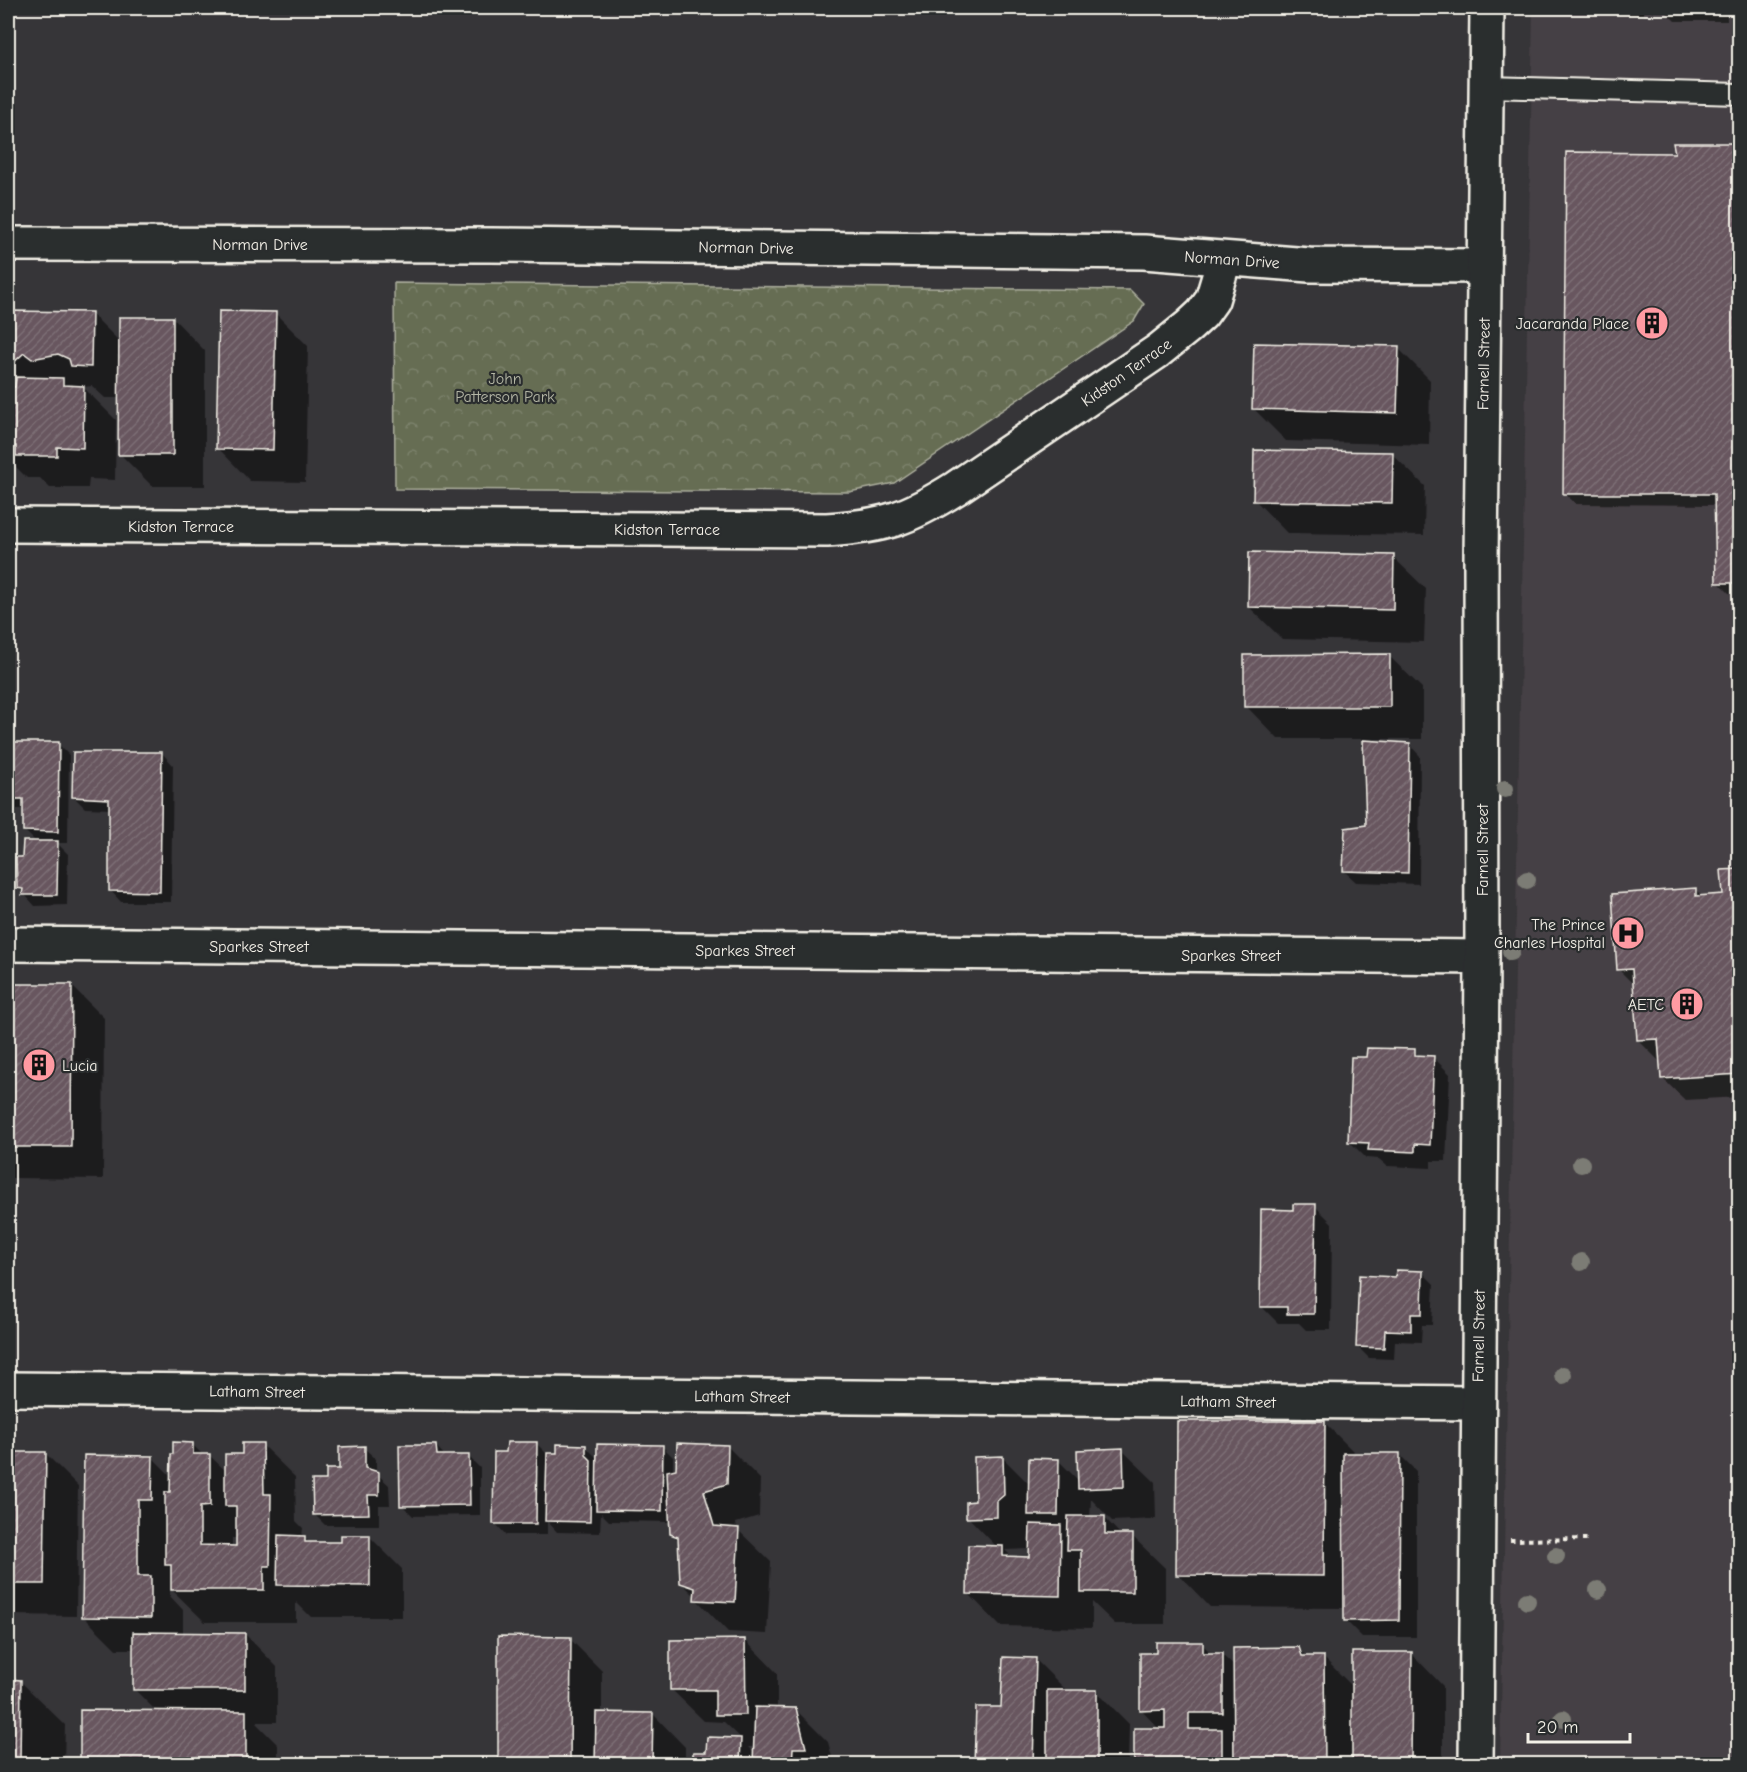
<svg xmlns="http://www.w3.org/2000/svg" width="1747" height="1772" font-family="'Comic Neue',sans-serif">
  <defs>
    <pattern id="park-crowns" width="20" height="18" patternUnits="userSpaceOnUse" patternTransform="scale(1.5)"><rect width="20" height="18" fill="#666d53"/><path d="M2 6a3 3 0 1 1 6 0M12 15a3 3 0 1 1 6 0" fill="none" stroke="#7c826c"/></pattern>
    <pattern id="building-hatch" width="6" height="6" patternUnits="userSpaceOnUse" patternTransform="scale(1.5)"><rect width="6" height="6" fill="#67565f"/><path d="M-1 1l2-2M0 6l6-6M5 7l2-2" fill="none" stroke="#7d6f76"/></pattern>
  </defs>
  <rect width="100%" height="100%" fill="#363538"/>
  <filter id="ink" filterUnits="userSpaceOnUse"><feTurbulence type="fractalNoise" baseFrequency=".0167" numOctaves="2"/><feDisplacementMap in="SourceGraphic" scale="12" xChannelSelector="R" yChannelSelector="G"/><feConvolveMatrix kernelMatrix="1 2 1 2 8 2 1 2 1" color-interpolation-filters="sRGB"/></filter>
  <g filter="url(#ink)">
    <polygon fill="#453f44" points="1533,10 1739,13 1739,1764 1500,1764"/>
    <polygon fill="url(#park-crowns)" stroke="#adaf9e" stroke-width="1.5" points="394,283 1130,290 1144,304 1134,321 894,483 849,492 395,489"/>
    <g fill="#0007" fill-rule="evenodd">
      <polygon points="1584,8 1644,8 1644,16 1592,15"/>
      <polygon points="1661,8 1727,8 1727,21 1675,21"/>
      <polygon points="1740,144 1740,594 1729,593 1718,582 1716,505 1576,504 1564,493 1676,154"/>
      <polygon points="8,312 92,314 120,342 173,318 205,351 205,486 152,486 120,454 120,398 105,398 92,386 83,387 116,420 115,480 89,479 88,488 50,488 40,478 27,478 12,463 12,487 8,487 8,388 16,388 17,385 8,375"/>
      <polygon points="276,314 308,346 305,482 250,481 218,448"/>
      <polygon points="1398,348 1430,380 1429,445 1286,441 1254,409"/>
      <polygon points="1392,454 1425,486 1424,535 1287,533 1255,500"/>
      <polygon points="1393,557 1426,589 1424,642 1282,639 1249,607"/>
      <polygon points="1389,656 1422,688 1422,739 1278,739 1246,706"/>
      <polygon points="8,743 58,744 69,755 68,843 57,843 68,854 67,905 35,906 16,885 16,896 13,897 8,905 8,851 9,853 10,864 18,872 24,859 37,843 25,831 25,809 9,809 9,843 8,843"/>
      <polygon points="1409,744 1420,756 1419,884 1356,882 1344,871"/>
      <polygon points="162,753 173,765 171,902 121,902 110,890 111,809 85,808 74,797"/>
      <polygon points="1740,870 1740,1097 1685,1100 1662,1078 1661,1063 1638,1040 1635,986 1618,969 1695,889 1703,897 1724,895"/>
      <polygon points="8,985 71,985 104,1018 103,1179 8,1178"/>
      <polygon points="1414,1051 1420,1057 1433,1057 1450,1074 1446,1161 1431,1161 1431,1168 1387,1166 1379,1159 1366,1158 1349,1141 1368,1059"/>
      <polygon points="1315,1206 1332,1223 1331,1330 1306,1330 1299,1323 1278,1323 1261,1306 1294,1211"/>
      <polygon points="1423,1273 1434,1284 1432,1325 1422,1325 1421,1342 1395,1341 1394,1359 1369,1358 1358,1347 1397,1278"/>
      <polygon points="1325,1423 1356,1454 1399,1454 1416,1471 1416,1637 1362,1637 1345,1620 1345,1608 1210,1607 1178,1574"/>
      <path d="M192,1444L203,1455H209L227,1472L244,1456L262,1445L295,1477L296,1521L303,1528L302,1537L311,1543L343,1544L370,1537L402,1569V1617H311L296,1602V1622H205L170,1588V1596L183,1610V1634H245L277,1667V1722H255L278,1745V1764H81L82,1712H157L134,1689V1649H116L84,1617L152,1457L172,1477ZM232,1538H237V1547H232Z"/>
      <polygon points="537,1444 547,1454 558,1455 585,1446 599,1460 662,1446 673,1457 673,1471 727,1446 760,1479 759,1516 736,1523 737,1529 771,1562 767,1634 728,1632 696,1599 696,1597 681,1582 680,1542 671,1533 671,1522 609,1521 601,1513 600,1533 557,1532 547,1521 547,1535 506,1535 495,1523 508,1453"/>
      <polygon points="436,1446 446,1457 468,1456 480,1468 480,1515 413,1516 402,1505"/>
      <polygon points="364,1448 376,1459 376,1473 389,1485 390,1505 379,1505 379,1525 325,1525 314,1514 328,1481"/>
      <path d="M1122,1450L1155,1482L1156,1519L1112,1521L1091,1499L1090,1518L1104,1517L1122,1536H1132L1165,1568V1624H1115L1092,1602V1628L1000,1626L968,1593L997,1547L968,1517L1003,1458L1030,1485L1058,1460L1079,1481ZM1031,1549V1558H1013L1005,1550Z"/>
      <polygon points="8,1453 46,1454 78,1486 76,1616 8,1615"/>
      <polygon points="500,1638 570,1639 602,1671 602,1714 653,1714 685,1747 685,1764 500,1764"/>
      <path d="M745,1640L777,1673V1709L796,1710L828,1742L834,1764H695V1754H708V1739H742L724,1722L704,1721L671,1689ZM748,1747H755V1754Z"/>
      <polygon points="1202,1644 1213,1655 1222,1655 1235,1667 1298,1648 1307,1657 1323,1657 1354,1688 1411,1653 1443,1686 1443,1764 1136,1764 1136,1730 1160,1730 1141,1710 1158,1654"/>
      <polygon points="1036,1660 1067,1691 1096,1691 1129,1724 1128,1764 976,1764 978,1708 1003,1709"/>
      <polygon points="8,1681 20,1681 65,1725 64,1764 8,1764"/>
    </g>
    <g fill="url(#building-hatch)" stroke="#f4f1e8" stroke-width="1.5">
      <polygon points="1673,143 1740,143 1740,583 1716,583 1714,494 1563,494 1566,152 1675,153"/>
      <polygon points="8,311 92,312 91,367 71,366 69,359 58,354 32,359 24,353 13,363 8,355"/>
      <polygon points="219,311 276,312 273,450 216,449"/>
      <polygon points="119,317 173,317 173,455 118,455"/>
      <polygon points="1254,343 1399,346 1397,413 1252,409"/>
      <polygon points="16,377 63,378 63,385 84,386 83,448 57,447 57,456 16,456 16,446 8,446 8,387 15,387"/>
      <polygon points="1254,450 1393,452 1392,503 1253,501"/>
      <polygon points="1249,552 1394,555 1393,610 1248,607"/>
      <polygon points="1390,654 1390,707 1244,707 1244,655"/>
      <polygon points="1363,740 1410,743 1408,873 1343,871 1345,828 1366,825"/>
      <polygon points="8,742 59,742 58,832 23,831 23,799 8,799"/>
      <polygon points="73,752 162,752 160,892 109,891 109,799 72,797"/>
      <polygon points="23,841 58,841 57,895 22,895 23,889 17,888 16,857 22,857"/>
      <polygon points="1740,869 1740,1074 1661,1079 1658,1039 1637,1040 1632,969 1617,970 1612,894 1696,888 1696,896 1723,894 1721,870"/>
      <polygon points="8,984 72,984 71,1147 8,1147"/>
      <polygon points="1367,1048 1415,1049 1415,1055 1434,1056 1430,1145 1415,1144 1415,1152 1368,1150 1369,1143 1348,1142 1351,1057 1366,1057"/>
      <polygon points="1293,1204 1316,1204 1314,1314 1287,1314 1287,1307 1260,1307 1261,1209 1293,1210"/>
      <polygon points="1396,1270 1423,1271 1422,1314 1411,1314 1411,1331 1385,1330 1384,1348 1356,1347 1359,1275 1395,1277"/>
      <polygon points="1177,1421 1325,1421 1324,1576 1176,1575"/>
      <polygon points="173,1442 193,1443 193,1454 210,1454 210,1506 200,1507 200,1545 236,1546 236,1506 225,1506 225,1454 242,1454 242,1443 263,1443 264,1494 271,1494 270,1566 264,1566 264,1590 171,1590 171,1565 165,1565 165,1492 170,1492 171,1454 173,1454"/>
      <polygon points="507,1442 537,1442 536,1524 493,1524 494,1452 506,1452"/>
      <polygon points="677,1443 728,1445 727,1484 704,1491 714,1526 739,1528 735,1602 694,1600 695,1588 680,1583 678,1537 670,1534 667,1471 676,1469"/>
      <polygon points="557,1444 586,1445 586,1455 591,1460 590,1522 545,1521 547,1453 557,1453"/>
      <polygon points="597,1444 663,1445 662,1511 596,1510"/>
      <polygon points="399,1445 436,1445 437,1455 469,1455 470,1505 400,1506"/>
      <polygon points="365,1446 365,1468 379,1472 379,1495 368,1495 369,1514 313,1515 312,1480 326,1480 326,1469 339,1469 339,1447"/>
      <polygon points="1123,1448 1124,1487 1078,1489 1077,1450"/>
      <polygon points="8,1452 46,1452 44,1584 8,1584"/>
      <polygon points="1343,1453 1400,1453 1399,1620 1344,1621"/>
      <polygon points="84,1455 153,1456 152,1500 138,1500 138,1576 151,1576 151,1618 82,1617"/>
      <polygon points="1003,1456 1004,1495 997,1501 997,1517 966,1518 966,1502 975,1501 974,1457"/>
      <polygon points="1029,1458 1059,1459 1058,1515 1028,1515"/>
      <polygon points="1068,1516 1105,1516 1105,1534 1133,1534 1133,1592 1081,1592 1081,1550 1067,1550"/>
      <polygon points="1030,1524 1061,1525 1060,1596 967,1594 968,1545 1003,1546 1003,1556 1029,1557"/>
      <polygon points="278,1535 305,1536 305,1542 341,1542 341,1535 370,1535 370,1586 277,1585"/>
      <polygon points="133,1632 245,1633 245,1690 133,1690"/>
      <polygon points="498,1636 571,1637 570,1764 498,1764"/>
      <polygon points="745,1639 746,1715 715,1715 715,1690 670,1690 670,1640"/>
      <polygon points="1156,1642 1203,1642 1203,1653 1223,1653 1223,1713 1189,1713 1189,1729 1222,1729 1222,1764 1134,1764 1134,1728 1165,1728 1165,1710 1140,1711 1140,1653 1156,1653"/>
      <polygon points="1299,1647 1302,1656 1324,1656 1325,1764 1234,1764 1233,1648"/>
      <polygon points="1352,1652 1412,1652 1411,1764 1352,1764"/>
      <polygon points="1003,1657 1036,1658 1033,1764 974,1764 976,1707 1001,1707"/>
      <polygon points="8,1679 21,1680 20,1764 8,1764"/>
      <rect x="1047" y="1690" width="50" height="74"/>
      <polygon points="755,1707 796,1708 806,1748 793,1748 792,1764 753,1764"/>
      <polygon points="80,1710 246,1711 246,1764 80,1764"/>
      <polygon points="596,1712 653,1713 652,1764 595,1764"/>
      <polygon points="707,1737 741,1738 740,1764 693,1764 693,1752 706,1752"/>
    </g>
    <g fill="none" stroke-linecap="round" stroke-linejoin="round">
      <g stroke="#f4f1e8" stroke-width="24">
        <polyline id="lane" points="1487,87 1740,94"/>
      </g>
      <g stroke="#f4f1e8" stroke-width="38">
        <g id="street">
          <polyline points="8,244 490,245 1144,252 1309,265 1484,266"/>
          <path d="M8,525L827,530C885,526 907,519 956,488L1158,351L1189,326L1202,314L1212,300L1224,260"/>
          <polyline points="8,944 1482,957"/>
          <polyline points="8,1389 1477,1403"/>
        </g>
      </g>
      <g stroke="#f4f1e8" stroke-width="38">
        <polyline id="secondary" points="1476,1764 1482,957 1481,558 1487,8"/>
      </g>
      <polyline stroke="#f4f1e8" stroke-width="4" stroke-dasharray="4.5 4.5" stroke-linecap="butt" points="1510,1540 1590,1539"/>
      <use href="#lane" stroke="#2a2d2e" stroke-width="20"/>
      <use href="#street" stroke="#2a2d2e" stroke-width="33"/>
      <use href="#secondary" stroke="#2a2d2e" stroke-width="33"/>
    </g>
    <g fill="#7b7c74">
      <circle cx="1505" cy="789" r="9"/>
      <circle cx="1527" cy="880" r="9"/>
      <circle cx="1511" cy="952" r="9"/>
      <circle cx="1581" cy="1164" r="9"/>
      <circle cx="1581" cy="1262" r="9"/>
      <circle cx="1563" cy="1375" r="9"/>
      <circle cx="1556" cy="1556" r="9"/>
      <circle cx="1598" cy="1590" r="9"/>
      <circle cx="1527" cy="1601" r="9"/>
      <circle cx="1563" cy="1719" r="9"/>
    </g>
  </g>
  <defs>
    <g id="building-disc" transform="scale(1.725)"><circle r="9.5" fill="#ff9aa2" stroke="#2a2d2e"/><path d="M-4-6H4V6H1V3H-1V6H-4ZM-2.5-4.3h1.7v1.8h-1.7ZM.8-4.3h1.7v1.8H.8ZM-2.5-1h1.7V.8h-1.7ZM.8-1h1.7V.8H.8Z" fill="#111"/></g>
    <g id="hospital-disc" transform="scale(1.725)"><circle r="9.5" fill="#ff9aa2" stroke="#2a2d2e"/><path d="M-5-5h3v3.5h4V-5h3V5h-3V1.5h-4V5h-3Z" fill="#111"/></g>
  </defs>
  <g fill-rule="evenodd">
    <use href="#building-disc" x="1652" y="323"/>
    <use href="#hospital-disc" x="1628" y="933"/>
    <use href="#building-disc" x="1687" y="1004"/>
    <use href="#building-disc" x="39" y="1065"/>
  </g>
  <g text-anchor="middle" stroke-width="4.5" stroke-linejoin="round" paint-order="stroke">
    <g font-size="16" fill="#f4f1e8" stroke="#2a2d2e">
      <text x="260" y="250">Norman Drive</text>
      <text transform="translate(746 247) rotate(1)" y="6">Norman Drive</text>
      <text transform="translate(1232 259) rotate(4)" y="6">Norman Drive</text>
      <text transform="translate(1483 364) rotate(-89)" y="6">Farnell Street</text>
      <text transform="translate(1126 372) rotate(-35)" y="6">Kidston Terrace</text>
      <text x="181" y="532">Kidston Terrace</text>
      <text x="667" y="535">Kidston Terrace</text>
      <text transform="translate(1482 850) rotate(-90)" y="6">Farnell Street</text>
      <text x="259" y="952">Sparkes Street</text>
      <text x="745" y="956">Sparkes Street</text>
      <text x="1231" y="961">Sparkes Street</text>
      <text transform="translate(1478 1336) rotate(-89)" y="6">Farnell Street</text>
      <text transform="translate(257 1391) rotate(1)" y="6">Latham Street</text>
      <text transform="translate(742 1396) rotate(1)" y="6">Latham Street</text>
      <text transform="translate(1228 1401) rotate(1)" y="6">Latham Street</text>
    </g>
    <g font-size="16" fill="#f4f1e8" stroke="#2a2d2e" text-anchor="end">
      <text x="1629" y="329">Jacaranda Place</text>
      <text x="1605" y="930">The Prince<tspan x="1605" dy="18">Charles Hospital</tspan></text>
      <text x="1664" y="1010">AETC</text>
      <text x="62" y="1071" text-anchor="start">Lucia</text>
    </g>
    <g font-size="16" fill="#b4b6a5" stroke="#2a2d2e">
      <text x="505" y="384">John<tspan x="505" dy="18">Patterson Park</tspan></text>
    </g>
  </g>
  <rect width="1747" height="1772" fill="none" stroke="#2a2d2e" stroke-width="30"/>
  <rect x="15" y="15" width="1717" height="1742" fill="none" stroke="#f4f1e8" stroke-width="2" filter="url(#ink)"/>
  <path d="M1528 1733v9h102v-9" fill="none" stroke="#f4f1e8" stroke-width="3"/>
  <text x="1537" y="1733" font-size="18" fill="#f4f1e8" stroke="#2a2d2e" stroke-width="4.5" paint-order="stroke">20 m</text>
</svg>
